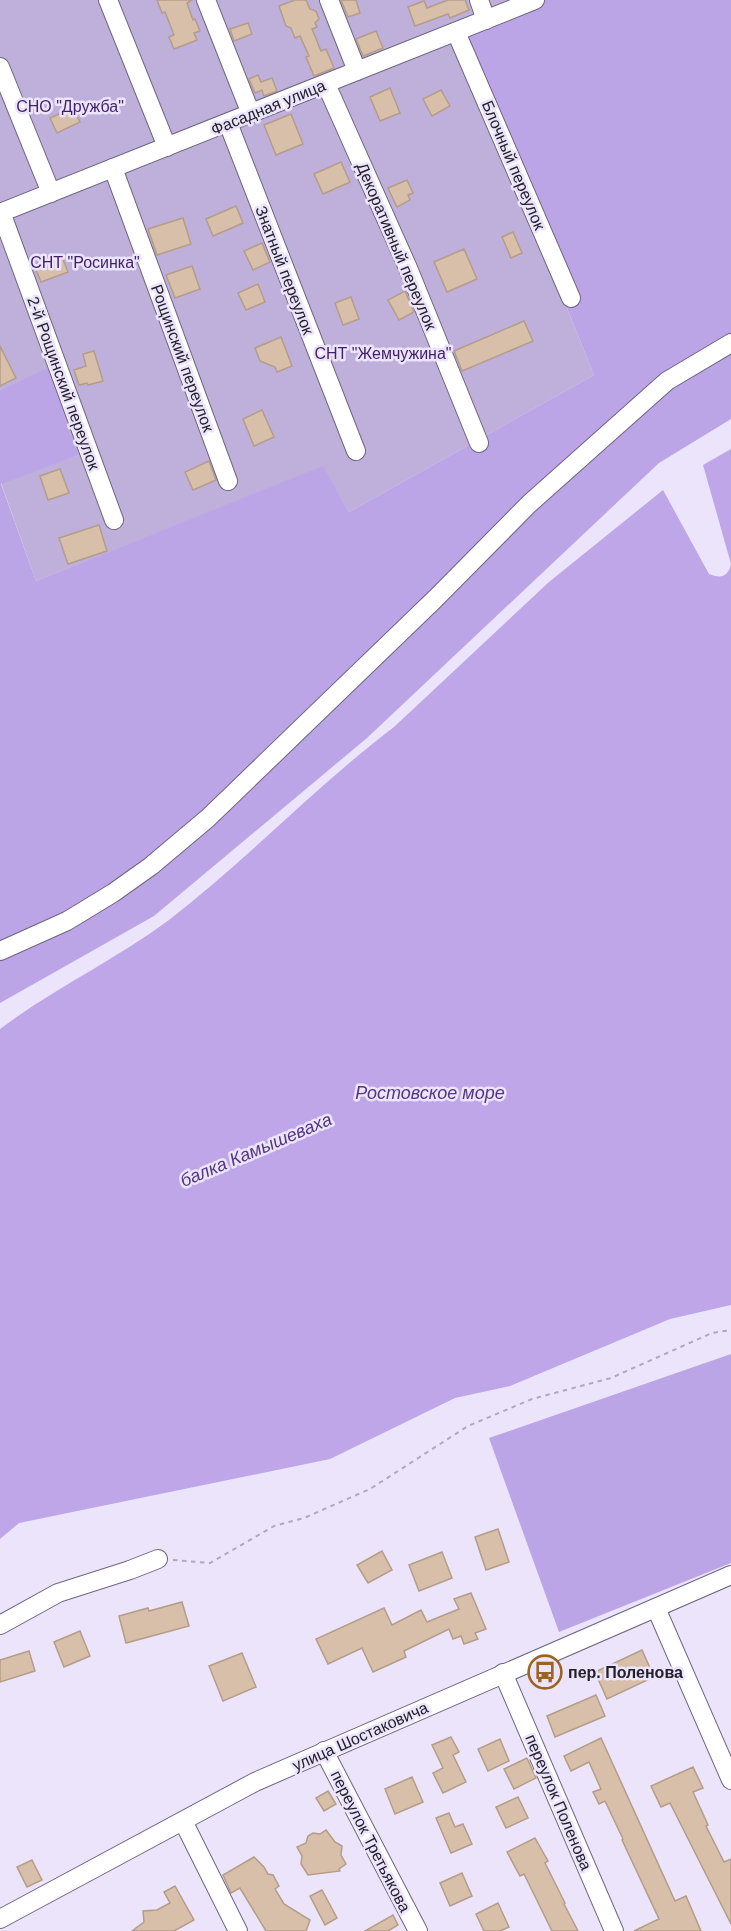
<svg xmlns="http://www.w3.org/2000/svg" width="731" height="1931" font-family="Arial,sans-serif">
  <rect width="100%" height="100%" fill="#ebe4fb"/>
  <polygon fill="#beafdb" points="0,0 534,0 455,32 594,375 349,512 323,467 36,581 1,483 82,454 50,368 0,390"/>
  <g fill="#bca5e6">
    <polygon points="534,0 731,0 731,419 659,463 367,738 154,916 0,1003 0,390 50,367 82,454 1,484 36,581 323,466 349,512 594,375 455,31"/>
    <polygon points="731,1354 731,1563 559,1632 489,1438"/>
  </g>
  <path fill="#bea6e8" d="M731,449V1305L670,1319L510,1386L455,1398L330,1459L19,1523L0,1539V1029C53,989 115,960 169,920C247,860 316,786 394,727L549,582L663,490L709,574C721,579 728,577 731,564L703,465Z"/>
  <g fill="#d8bfaa" stroke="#b49d88" stroke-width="1.5">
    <polygon points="157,0 192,0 187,3 193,20 195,19 200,31 194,33 197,40 174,49 169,37 174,35 165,12 162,13"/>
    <polygon points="295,0 306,0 310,9 316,11 319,19 315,23 317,27 312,29 321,51 326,49 334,68 314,76 306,57 309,56 300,36 295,38 291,28 286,26 279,6"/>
    <polygon points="341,0 356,0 360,13 348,17"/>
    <polygon points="448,0 465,0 469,10 450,18 448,14 415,26 408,7 424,1 427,8"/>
    <polygon points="248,23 252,34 234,41 230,29"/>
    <polygon points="376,31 383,48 363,56 356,39"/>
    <polygon points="258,75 261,82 272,78 277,91 264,96 262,90 255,93 249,79"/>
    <polygon points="390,88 400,113 380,121 370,97"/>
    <polygon points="441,90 450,106 432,116 423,99"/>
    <polygon points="73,108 80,122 57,133 50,118"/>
    <polygon points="291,114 303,144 276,155 264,125"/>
    <polygon points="341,162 350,182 323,194 314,174"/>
    <polygon points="407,180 413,193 408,195 410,200 397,207 388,188"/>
    <polygon points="236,206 243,223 213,236 206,219"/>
    <polygon points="183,218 191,244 157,255 148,229"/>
    <polygon points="513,232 522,253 511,258 502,237"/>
    <polygon points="262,243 270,262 253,270 244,251"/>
    <polygon points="464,249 477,279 447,292 434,262"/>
    <polygon points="61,254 68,272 41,282 34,265"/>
    <polygon points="192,266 200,289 175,298 166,275"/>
    <polygon points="258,284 265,302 246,310 238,293"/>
    <polygon points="405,291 414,312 399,320 388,300"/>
    <polygon points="351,297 359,319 343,325 335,303"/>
    <polygon points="524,321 533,341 462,371 454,351"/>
    <polygon points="281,337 292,366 277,372 275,367 260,361 255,348"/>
    <polygon points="0,346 16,378 0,386"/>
    <polygon points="94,351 103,381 88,385 87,383 79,385 74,370 86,366 83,354"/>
    <polygon points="262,410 274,437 254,446 243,419"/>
    <polygon points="209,461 216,480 193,490 185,472"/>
    <polygon points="60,469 69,493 48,500 40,476"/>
    <polygon points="99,525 107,551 68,564 59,538"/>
    <polygon points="498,1529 509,1562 486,1570 475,1537"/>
    <polygon points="382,1551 392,1570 368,1583 357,1565"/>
    <polygon points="442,1552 452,1578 419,1591 409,1565"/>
    <polygon points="471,1593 486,1629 475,1633 478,1639 464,1644 461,1636 453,1639 449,1629 404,1651 406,1657 373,1672 362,1648 328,1664 316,1639 384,1608 392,1625 421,1610 427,1622 459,1609 454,1599"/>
    <polygon points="182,1602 189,1626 126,1643 119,1616 148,1608 149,1611"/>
    <polygon points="80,1631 90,1656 64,1667 54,1642"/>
    <polygon points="642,1650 654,1677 607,1699 595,1672"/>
    <polygon points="29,1651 35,1671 0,1682 0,1660"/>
    <polygon points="242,1653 256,1687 223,1701 209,1666"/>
    <polygon points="596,1695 605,1716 555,1737 547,1716"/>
    <polygon points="451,1737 459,1752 453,1755 466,1782 443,1793 433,1773 443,1768 432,1745"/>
    <polygon points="601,1738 675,1901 686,1896 701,1931 634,1931 659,1919 622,1840 623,1839 605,1801 599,1804 593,1792 601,1789 589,1762 571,1771 564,1756"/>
    <polygon points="500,1739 509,1761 488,1771 478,1749"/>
    <polygon points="527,1758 536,1778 514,1789 504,1769"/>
    <polygon points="693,1767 703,1788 693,1792 708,1825 706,1826 724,1862 731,1859 731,1924 670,1803 661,1807 651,1786"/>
    <polygon points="412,1777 423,1802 395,1814 385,1789"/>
    <polygon points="328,1791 336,1804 324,1811 316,1798"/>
    <polygon points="518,1797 528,1818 506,1828 496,1807"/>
    <polygon points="449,1813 455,1827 463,1824 472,1844 451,1853 436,1818"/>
    <polygon points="326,1830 335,1842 342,1846 341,1855 346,1864 339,1869 340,1871 308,1875 301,1864 302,1856 297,1847 306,1843 308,1836 313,1833 320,1834"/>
    <polygon points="535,1838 548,1861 545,1863 565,1903 564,1904 578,1931 552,1931 524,1874 520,1876 507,1852"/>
    <polygon points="254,1857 264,1867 268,1874 273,1875 279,1886 275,1889 284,1904 310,1920 306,1931 266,1931 240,1888 231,1893 223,1875"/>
    <polygon points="32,1860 42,1880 27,1887 17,1867"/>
    <polygon points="462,1873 472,1896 450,1906 440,1883"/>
    <polygon points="175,1886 194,1920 174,1931 132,1931 144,1922 143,1911 157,1910 170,1903 164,1892"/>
    <polygon points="322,1890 337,1918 325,1925 310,1896"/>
    <polygon points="498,1903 509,1927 500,1931 484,1931 476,1914"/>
    <polygon points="393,1915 398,1925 388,1931 365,1931"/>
  </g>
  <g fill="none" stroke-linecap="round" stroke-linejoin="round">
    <g stroke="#6f6680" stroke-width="20">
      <g id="minor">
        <polyline points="108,0 167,147"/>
        <polyline points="206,0 251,114"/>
        <polyline points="329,0 357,71"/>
        <polyline points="479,0 486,20"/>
        <polyline points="456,32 571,298"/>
        <polyline points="0,67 51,193"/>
        <polyline points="326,84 408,268 479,443"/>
        <polyline points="228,123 356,451"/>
        <polyline points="113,168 228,481"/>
        <polyline points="1,212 114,520"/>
        <polyline points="0,213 535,0"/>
        <polyline points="0,951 67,921 113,893 151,866 208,818 436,598 529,504 667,381 731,343"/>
        <polyline points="656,1608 731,1780"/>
        <polyline points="0,1625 58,1593 130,1570 158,1559"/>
        <polyline points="503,1673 614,1931"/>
        <polyline points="324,1751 418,1931"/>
        <polyline points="183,1821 238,1931"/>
        <polyline points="0,1919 255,1782 731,1575"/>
      </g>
    </g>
    <polyline stroke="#aea9bc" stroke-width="2" stroke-dasharray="4.5 4.5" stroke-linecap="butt" points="173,1560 210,1563 274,1526 304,1518 370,1489 468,1426 532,1399 611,1378 712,1333 731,1330"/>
    <use href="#minor" stroke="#fff" stroke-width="18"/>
  </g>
  <defs>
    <g id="bus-ring" transform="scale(1.725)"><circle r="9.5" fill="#ebe4fb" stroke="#9d6322" stroke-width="1.5"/><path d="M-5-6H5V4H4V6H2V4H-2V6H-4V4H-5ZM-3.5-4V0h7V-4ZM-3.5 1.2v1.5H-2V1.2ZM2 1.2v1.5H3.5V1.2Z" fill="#9d6322"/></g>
  </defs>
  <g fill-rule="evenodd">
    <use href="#bus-ring" x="545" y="1672"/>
  </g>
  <g text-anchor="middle" stroke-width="5" stroke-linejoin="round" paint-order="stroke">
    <g font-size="16" fill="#401e69" stroke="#ebe4fb">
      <text x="70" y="112">СНО "Дружба"</text>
      <text x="85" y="268">СНТ "Росинка"</text>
      <text x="383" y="359">СНТ "Жемчужина"</text>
    </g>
    <g font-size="16" fill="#23202a" stroke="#ebe4fb">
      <text transform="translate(268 107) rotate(-22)" y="6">Фасадная улица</text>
      <text transform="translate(514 165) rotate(67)" y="6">Блочный переулок</text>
      <text transform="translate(397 246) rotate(67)" y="6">Декоративный переулок</text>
      <text transform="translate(285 270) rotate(69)" y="6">Знатный переулок</text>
      <text transform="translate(183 358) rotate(70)" y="6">Рощинский переулок</text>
      <text transform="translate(64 383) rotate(70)" y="6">2-й Рощинский переулок</text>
      <text transform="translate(360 1736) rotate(-24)" y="6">улица Шостаковича</text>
      <text transform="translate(559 1802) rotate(67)" y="6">переулок Поленова</text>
      <text transform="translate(371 1841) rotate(63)" y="6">переулок Третьякова</text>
    </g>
    <g font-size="16" font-weight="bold" fill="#23202a" stroke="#ebe4fb" text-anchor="start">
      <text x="568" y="1678">пер. Поленова</text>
    </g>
    <g font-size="18" font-style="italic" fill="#563683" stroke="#ebe4fb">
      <text x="430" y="1099">Ростовское море</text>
      <text transform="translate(256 1150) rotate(-23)" y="6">балка Камышеваха</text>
    </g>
  </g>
</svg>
